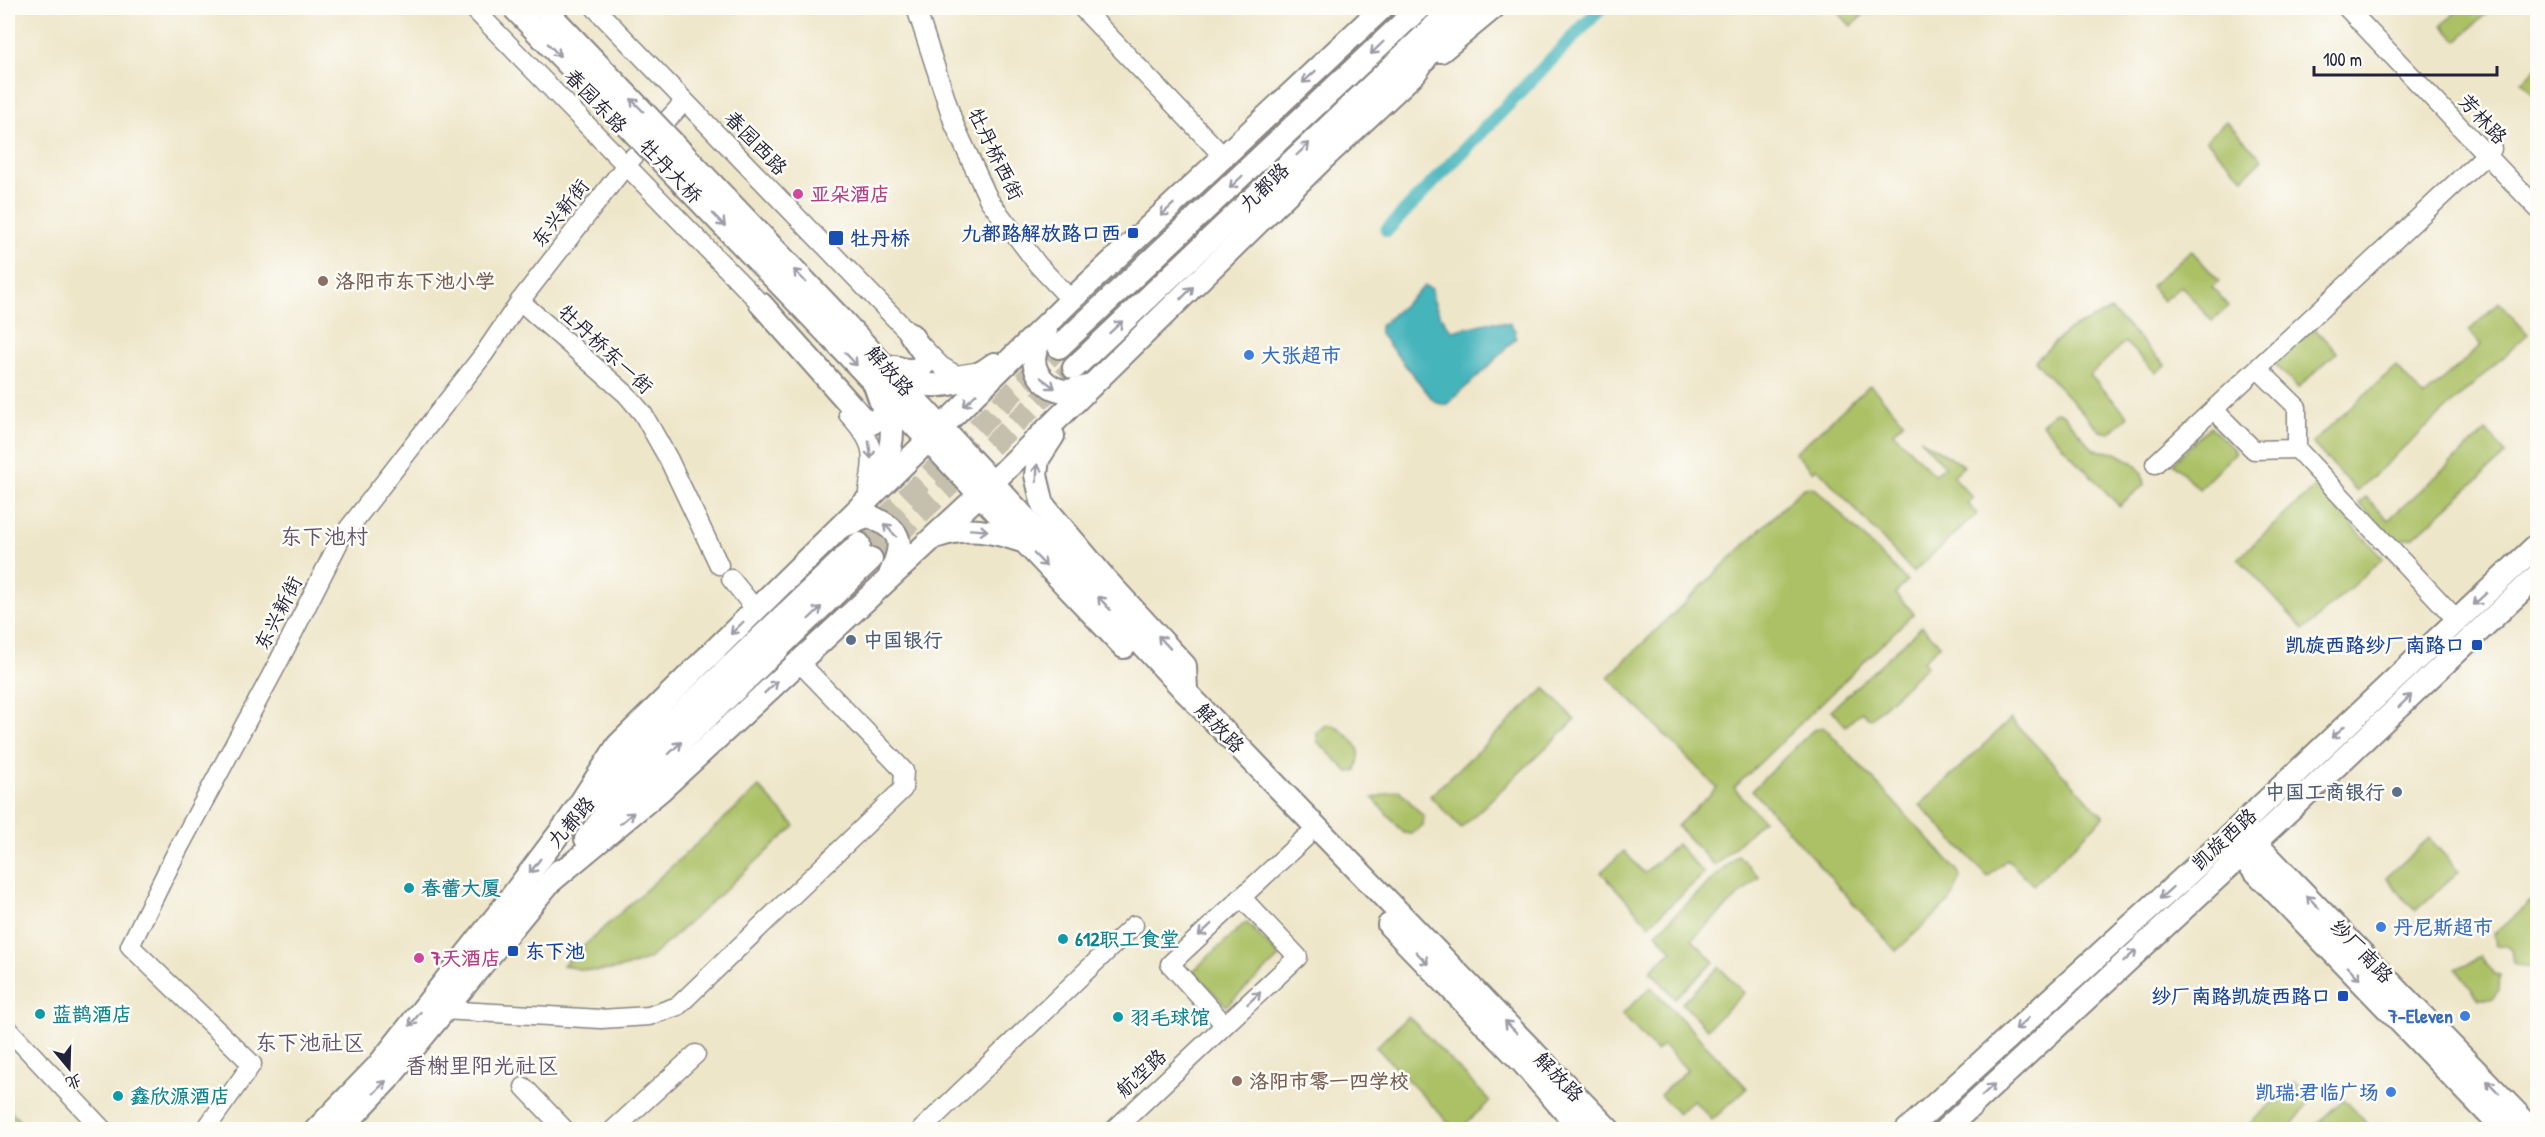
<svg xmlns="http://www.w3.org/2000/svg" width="2545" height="1137" font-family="'Patrick Hand','LXGW WenKai TC',sans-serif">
  <rect width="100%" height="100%" fill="#fdfcf7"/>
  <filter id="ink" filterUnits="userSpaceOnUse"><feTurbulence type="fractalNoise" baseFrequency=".0167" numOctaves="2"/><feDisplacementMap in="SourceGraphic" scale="12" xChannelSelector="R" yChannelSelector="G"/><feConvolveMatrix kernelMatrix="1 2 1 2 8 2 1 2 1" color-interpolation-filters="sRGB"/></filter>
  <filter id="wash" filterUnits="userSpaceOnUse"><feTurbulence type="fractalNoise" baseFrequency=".008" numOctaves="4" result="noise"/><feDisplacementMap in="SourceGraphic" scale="24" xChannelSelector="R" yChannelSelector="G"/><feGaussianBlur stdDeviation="1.35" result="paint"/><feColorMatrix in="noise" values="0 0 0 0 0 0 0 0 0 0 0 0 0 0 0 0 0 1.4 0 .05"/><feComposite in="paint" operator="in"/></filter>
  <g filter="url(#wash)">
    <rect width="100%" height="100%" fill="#eee6c9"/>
    <g fill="#acc166" stroke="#677250" stroke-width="1.5">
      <polygon points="1834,8 1871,8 1851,26"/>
      <polygon points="2460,8 2467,10 2492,8 2457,41 2442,25"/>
      <polygon points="2537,67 2537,99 2522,82"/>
      <polygon points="2226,121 2262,159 2243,178 2206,140"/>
      <polygon points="2191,250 2219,281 2212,287 2229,306 2212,321 2181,286 2163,301 2151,286"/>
      <polygon points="2499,302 2528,334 2357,491 2312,443 2396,366 2424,397 2481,345 2469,331"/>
      <polygon points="2111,310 2165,365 2156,373 2125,342 2090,375 2128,416 2110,433 2100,431 2035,361 2067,331"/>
      <polygon points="2314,328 2337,352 2298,388 2275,364"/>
      <polygon points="1870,385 1904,422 1893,432 1934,475 1945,466 1920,439 1964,466 1953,476 1973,498 1967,503 1977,514 1913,572 1817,468 1813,472 1795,453"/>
      <polygon points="2058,412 2064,415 2094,450 2116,453 2134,463 2142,473 2144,485 2119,506 2042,424 2054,413"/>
      <polygon points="2210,426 2236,452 2199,489 2173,463"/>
      <polygon points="2486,431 2506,454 2414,537 2392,540 2359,503 2366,497 2388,520"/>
      <polygon points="2316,486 2383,558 2304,630 2238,558"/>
      <polygon points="1809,487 1817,490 1907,581 1895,594 1914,613 1734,788 1763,820 1715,866 1677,826 1717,788 1608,677 1802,489"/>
      <polygon points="1922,626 1940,645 1923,661 1927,666 1870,719 1862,711 1846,726 1831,710"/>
      <polygon points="1545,688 1575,720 1461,828 1430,796"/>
      <polygon points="2011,719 2104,817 2033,885 2007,859 1988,877 1920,805"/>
      <path d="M1328,724C1338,726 1357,741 1359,752C1360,758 1357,765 1356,771L1348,772L1317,741V732Z"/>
      <polygon points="1822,727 1829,732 1956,869 1961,878 1950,901 1896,951 1752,790 1812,731"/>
      <path d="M759,787L795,826L649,959C621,971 592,975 563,965Z"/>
      <polygon points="1399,790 1424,817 1423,825 1412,834 1404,833 1373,798"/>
      <polygon points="2429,838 2459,871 2415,911 2386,878"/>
      <polygon points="1677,844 1704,874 1649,925 1601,872 1624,851 1644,873"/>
      <polygon points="1738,855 1759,877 1692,939 1714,962 1675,998 1650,971 1672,950 1656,933"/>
      <polygon points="2530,902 2537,909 2538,959 2528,968 2513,963 2511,950 2506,946 2496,946 2494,934"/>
      <polygon points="1246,922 1280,957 1226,1006 1193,971"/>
      <polygon points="2481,957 2494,974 2500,975 2499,990 2492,999 2479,999 2456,969"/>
      <polygon points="1719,967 1744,993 1707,1029 1682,1003"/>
      <polygon points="1651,987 1747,1088 1712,1120 1693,1100 1678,1114 1660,1095 1687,1070 1663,1045 1656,1051 1622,1014"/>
      <polygon points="1408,1016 1490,1101 1460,1129 1455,1129 1376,1047"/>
      <polygon points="2295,1082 2312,1099 2293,1123 2292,1129 2244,1129"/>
      <polygon points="2344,1099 2372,1129 2311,1129 2314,1126"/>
      <polygon points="8,1108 27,1129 8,1129"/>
    </g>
    <path fill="#44b4bb" stroke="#336b7b" stroke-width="1.5" d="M1425,286L1432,289C1432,305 1442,319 1452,331L1491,322L1509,323L1515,330L1516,338L1487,368L1447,404L1443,405L1433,400L1380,334V326Z"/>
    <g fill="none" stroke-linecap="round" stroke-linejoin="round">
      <polyline stroke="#44b4bb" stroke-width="14" points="1387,230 1601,8"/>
    </g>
  </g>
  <g filter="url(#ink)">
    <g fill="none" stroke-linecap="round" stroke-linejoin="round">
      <g stroke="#c5bfad" stroke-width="22" stroke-dasharray="22 11" stroke-linecap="butt">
        <polyline points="859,544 1059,347"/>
        <polyline points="871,559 1074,368"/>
      </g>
      <g stroke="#888482" stroke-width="21">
        <g id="minor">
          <polyline points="473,8 761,304 769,315"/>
          <polyline points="595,8 941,366 956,375 975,372"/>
          <polyline points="916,8 954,124 989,200 1038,265 1071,300"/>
          <polyline points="1082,8 1224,157"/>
          <polyline points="2347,8 2538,209"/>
          <polyline points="520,301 626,394 643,414 669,460 719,565"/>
          <polyline points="2258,369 2297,407 2297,449 2457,620"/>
          <polyline points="2214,410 2254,450 2297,449"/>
          <path d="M848,414C876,444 874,452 868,492"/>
          <polyline points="2155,464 2492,149"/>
          <polyline points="731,579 756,610"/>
          <polyline points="1241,897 1298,957 1225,1025 1170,964 1305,838"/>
          <polyline points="442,1010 601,1019 649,1016 678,1006 903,789 904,771 798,661"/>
          <polyline points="8,1029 103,1130"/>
          <polyline points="524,1087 565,1130"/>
          <polyline points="205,1130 252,1064 130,946 175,855 279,661 341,538 484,354 520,301 626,165 684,102"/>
          <polyline points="613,1130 696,1054"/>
          <polyline points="921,1130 1134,925"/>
          <polyline points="1114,1130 1225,1025"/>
        </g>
      </g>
      <g stroke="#888482" stroke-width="26">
        <g id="major">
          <polyline points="1441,51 1493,8"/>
          <polyline points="761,304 864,420 872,423 882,416 883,408 875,385"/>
          <polyline points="841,319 1186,692 1609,1130"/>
          <path d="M1046,331C1042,338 1037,345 1035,353C1030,372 1048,391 1068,391C1075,390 1084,388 1091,386"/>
          <polyline points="828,334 1124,647"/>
          <polyline points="1059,347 1419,8"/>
          <path d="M895,367C907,371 918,373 926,362L925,355L911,335"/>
          <polyline points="1074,368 1441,20"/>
          <path d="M895,369C901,373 909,379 916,382C943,391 973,380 994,364"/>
          <polyline points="1053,436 1038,459 1036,475 1043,505 1107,581 1185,666 1186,692"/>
          <path d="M875,485C890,459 900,429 884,401"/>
          <path d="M843,526L870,516C904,532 904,542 890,575"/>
          <path d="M938,536C967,526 991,531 1019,540"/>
          <polyline points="570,819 618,745 1071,300 1382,8"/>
          <polyline points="2246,830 2265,853 2533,1130"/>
          <polyline points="586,839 608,812 871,559"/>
          <polyline points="2230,845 2504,1130"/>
          <polyline points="549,883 662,789 992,483 1325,157 1415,73 1462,8"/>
          <polyline points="1389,925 1523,1063 1581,1130"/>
          <polyline points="316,1130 377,1067 503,908 570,819 859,544"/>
          <polyline points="340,1130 388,1079 559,871"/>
          <polyline points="1907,1130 2225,840 2538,544"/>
          <polyline points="1945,1130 2277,822 2538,575"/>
        </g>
      </g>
      <use href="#minor" stroke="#fff" stroke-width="18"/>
      <use href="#major" stroke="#fff" stroke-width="22"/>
      <g stroke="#888482" stroke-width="26" stroke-linecap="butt">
        <g id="major-bridge">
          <polyline points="514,8 828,334"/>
          <polyline points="544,8 841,319"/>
        </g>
      </g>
      <use href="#major-bridge" stroke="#fff" stroke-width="22"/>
    </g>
    <defs><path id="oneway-shaft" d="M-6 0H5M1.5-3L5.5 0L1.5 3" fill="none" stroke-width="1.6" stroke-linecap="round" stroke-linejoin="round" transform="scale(1.5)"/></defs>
    <g stroke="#9c9ca7">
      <use href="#oneway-shaft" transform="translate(1377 48) rotate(136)"/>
      <use href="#oneway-shaft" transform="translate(554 50) rotate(46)"/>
      <use href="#oneway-shaft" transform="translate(1309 77) rotate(137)"/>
      <use href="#oneway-shaft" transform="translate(637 105) rotate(-134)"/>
      <use href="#oneway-shaft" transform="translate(1303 149) rotate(-44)"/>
      <use href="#oneway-shaft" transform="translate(1236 182) rotate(136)"/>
      <use href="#oneway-shaft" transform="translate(1167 210) rotate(137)"/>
      <use href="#oneway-shaft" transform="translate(719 220) rotate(46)"/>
      <use href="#oneway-shaft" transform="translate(800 276) rotate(-134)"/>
      <use href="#oneway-shaft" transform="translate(1187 293) rotate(-45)"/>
      <use href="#oneway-shaft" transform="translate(1116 327) rotate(-43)"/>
      <use href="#oneway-shaft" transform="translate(851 359) rotate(47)"/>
      <use href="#oneway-shaft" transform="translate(1048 383) rotate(37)"/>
      <use href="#oneway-shaft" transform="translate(970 400) rotate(136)"/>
      <use href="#oneway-shaft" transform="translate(870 450) rotate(83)"/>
      <use href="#oneway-shaft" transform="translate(1037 473) rotate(-88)"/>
      <use href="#oneway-shaft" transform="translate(890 530) rotate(-134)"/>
      <use href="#oneway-shaft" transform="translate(979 530) rotate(4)"/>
      <use href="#oneway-shaft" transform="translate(1040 560) rotate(46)"/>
      <use href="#oneway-shaft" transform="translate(2480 599) rotate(137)"/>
      <use href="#oneway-shaft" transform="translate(1104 603) rotate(-133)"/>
      <use href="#oneway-shaft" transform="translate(815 613) rotate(-44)"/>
      <use href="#oneway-shaft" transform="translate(737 628) rotate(136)"/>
      <use href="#oneway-shaft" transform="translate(1164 642) rotate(-133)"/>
      <use href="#oneway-shaft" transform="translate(771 687) rotate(-43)"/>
      <use href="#oneway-shaft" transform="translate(2405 701) rotate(-44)"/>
      <use href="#oneway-shaft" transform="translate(2338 732) rotate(137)"/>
      <use href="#oneway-shaft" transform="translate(675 748) rotate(-44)"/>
      <use href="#oneway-shaft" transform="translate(627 818) rotate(-40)"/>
      <use href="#oneway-shaft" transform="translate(535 866) rotate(127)"/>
      <use href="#oneway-shaft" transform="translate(2166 893) rotate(138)"/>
      <use href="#oneway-shaft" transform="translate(2313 902) rotate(-134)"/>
      <use href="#oneway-shaft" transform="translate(1205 930) rotate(137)"/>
      <use href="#oneway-shaft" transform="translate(2130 956) rotate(-43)"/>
      <use href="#oneway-shaft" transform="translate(1422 958) rotate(46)"/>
      <use href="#oneway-shaft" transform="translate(2354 973) rotate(46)"/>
      <use href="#oneway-shaft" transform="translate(1254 998) rotate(-43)"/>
      <use href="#oneway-shaft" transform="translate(415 1019) rotate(128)"/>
      <use href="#oneway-shaft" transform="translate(2022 1024) rotate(138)"/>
      <use href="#oneway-shaft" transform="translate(1511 1027) rotate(-134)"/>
      <use href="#oneway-shaft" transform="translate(380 1087) rotate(-46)"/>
      <use href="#oneway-shaft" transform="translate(2493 1087) rotate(-134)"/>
      <use href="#oneway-shaft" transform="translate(1988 1090) rotate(-43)"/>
    </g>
  </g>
  <g fill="#d1479c" stroke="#fdfcf7" stroke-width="2">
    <circle cx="798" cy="194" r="6"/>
    <circle cx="419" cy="958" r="6"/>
  </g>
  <g fill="#1a4fb4" stroke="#fdfcf7" stroke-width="2">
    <rect x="1127" y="227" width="12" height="12" rx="3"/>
    <rect x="828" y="230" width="16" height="16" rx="3"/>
    <rect x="2471" y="639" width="12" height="12" rx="3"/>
    <rect x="507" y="945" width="12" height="12" rx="3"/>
    <rect x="2337" y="990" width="12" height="12" rx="3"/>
  </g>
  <g fill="#8d6e63" stroke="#fdfcf7" stroke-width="2">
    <circle cx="323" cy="281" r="6"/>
    <circle cx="1237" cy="1081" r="6"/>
  </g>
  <g fill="#3f7fe0" stroke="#fdfcf7" stroke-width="2">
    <circle cx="1249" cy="355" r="6"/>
    <circle cx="2381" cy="927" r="6"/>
    <circle cx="2465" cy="1016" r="6"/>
    <circle cx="2391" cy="1092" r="6"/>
  </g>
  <g fill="#5c6f8a" stroke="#fdfcf7" stroke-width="2">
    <circle cx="851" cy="640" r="6"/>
    <circle cx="2397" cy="792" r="6"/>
  </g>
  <g fill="#0f9aa8" stroke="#fdfcf7" stroke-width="2">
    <circle cx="409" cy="888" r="6"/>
    <circle cx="1063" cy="939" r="6"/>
    <circle cx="40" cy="1014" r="6"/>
    <circle cx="1118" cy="1017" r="6"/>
    <circle cx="118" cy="1096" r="6"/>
  </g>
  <g text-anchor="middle" stroke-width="5" stroke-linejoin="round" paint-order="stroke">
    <g font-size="20" fill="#22223b" stroke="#fdfcf7">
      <text transform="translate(596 101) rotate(46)" y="7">春园东路</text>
      <text transform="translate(2483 119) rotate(47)" y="7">芳林路</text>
      <text transform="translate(756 143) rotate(46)" y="7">春园西路</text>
      <text transform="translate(996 154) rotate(64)" y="7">牡丹桥西街</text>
      <text transform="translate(671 171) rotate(46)" y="7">牡丹大桥</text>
      <text transform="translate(1264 187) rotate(-44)" y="7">九都路</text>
      <text transform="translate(560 213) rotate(-52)" y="7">东兴新街</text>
      <text transform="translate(606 349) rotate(43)" y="7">牡丹桥东一街</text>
      <text transform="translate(890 371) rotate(48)" y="7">解放路</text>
      <text transform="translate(278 613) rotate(-63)" y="7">东兴新街</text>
      <text transform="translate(1220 728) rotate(46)" y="7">解放路</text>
      <text transform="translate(571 822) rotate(-49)" y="7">九都路</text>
      <text transform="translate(2224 839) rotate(-43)" y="7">凯旋西路</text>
      <text transform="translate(2362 951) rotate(46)" y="7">纱厂南路</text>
      <text transform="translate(1141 1073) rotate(-43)" y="7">航空路</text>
      <text transform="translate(1559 1077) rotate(46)" y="7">解放路</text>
    </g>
    <g font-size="20" font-weight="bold" fill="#b23c85" stroke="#fdfcf7" text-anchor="start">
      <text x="810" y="201">亚朵酒店</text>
      <text x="431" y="965">7天酒店</text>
    </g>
    <g font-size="20" font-weight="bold" fill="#164399" stroke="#fdfcf7" text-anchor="end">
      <text x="1121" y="240">九都路解放路口西</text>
      <text x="850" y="245" text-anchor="start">牡丹桥</text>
      <text x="2465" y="652">凯旋西路纱厂南路口</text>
      <text x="525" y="958" text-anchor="start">东下池</text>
      <text x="2331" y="1003">纱厂南路凯旋西路口</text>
    </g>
    <g font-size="20" font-weight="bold" fill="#785e54" stroke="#fdfcf7" text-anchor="start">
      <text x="335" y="288">洛阳市东下池小学</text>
      <text x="1249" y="1088">洛阳市零一四学校</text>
    </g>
    <g font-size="20" font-weight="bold" fill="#366cbe" stroke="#fdfcf7" text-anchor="start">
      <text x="1261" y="362">大张超市</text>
      <text x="2393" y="934">丹尼斯超市</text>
      <text x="2453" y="1023" text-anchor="end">7-Eleven</text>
      <text x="2379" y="1099" text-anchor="end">凯瑞·君临广场</text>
    </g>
    <g font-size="20" font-weight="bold" fill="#4e5e75" stroke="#fdfcf7" text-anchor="start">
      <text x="863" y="647">中国银行</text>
      <text x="2385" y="799" text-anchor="end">中国工商银行</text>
    </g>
    <g font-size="20" font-weight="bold" fill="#0d838f" stroke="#fdfcf7" text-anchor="start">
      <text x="421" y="895">春蕾大厦</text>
      <text x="1075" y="946">612职工食堂</text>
      <text x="52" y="1021">蓝鹊酒店</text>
      <text x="1130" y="1024">羽毛球馆</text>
      <text x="130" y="1103">鑫欣源酒店</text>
    </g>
    <g font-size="22" fill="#63536a" stroke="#fdfcf7">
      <text x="324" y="544">东下池村</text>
      <text x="310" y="1050">东下池社区</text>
      <text x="482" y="1073">香榭里阳光社区</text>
    </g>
  </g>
  <rect width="2545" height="1137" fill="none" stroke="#fdfcf7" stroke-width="30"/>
  <g transform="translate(69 1068) rotate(161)" stroke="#fdfcf7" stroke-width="4.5" paint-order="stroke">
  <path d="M0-4.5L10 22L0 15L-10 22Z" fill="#22223b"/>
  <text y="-9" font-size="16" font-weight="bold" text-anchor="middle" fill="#22223b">北</text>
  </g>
  <path d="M2314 66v9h183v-9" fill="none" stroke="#22223b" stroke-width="3"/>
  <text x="2323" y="66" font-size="18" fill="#22223b" stroke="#fdfcf7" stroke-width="4.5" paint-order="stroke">100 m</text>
</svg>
